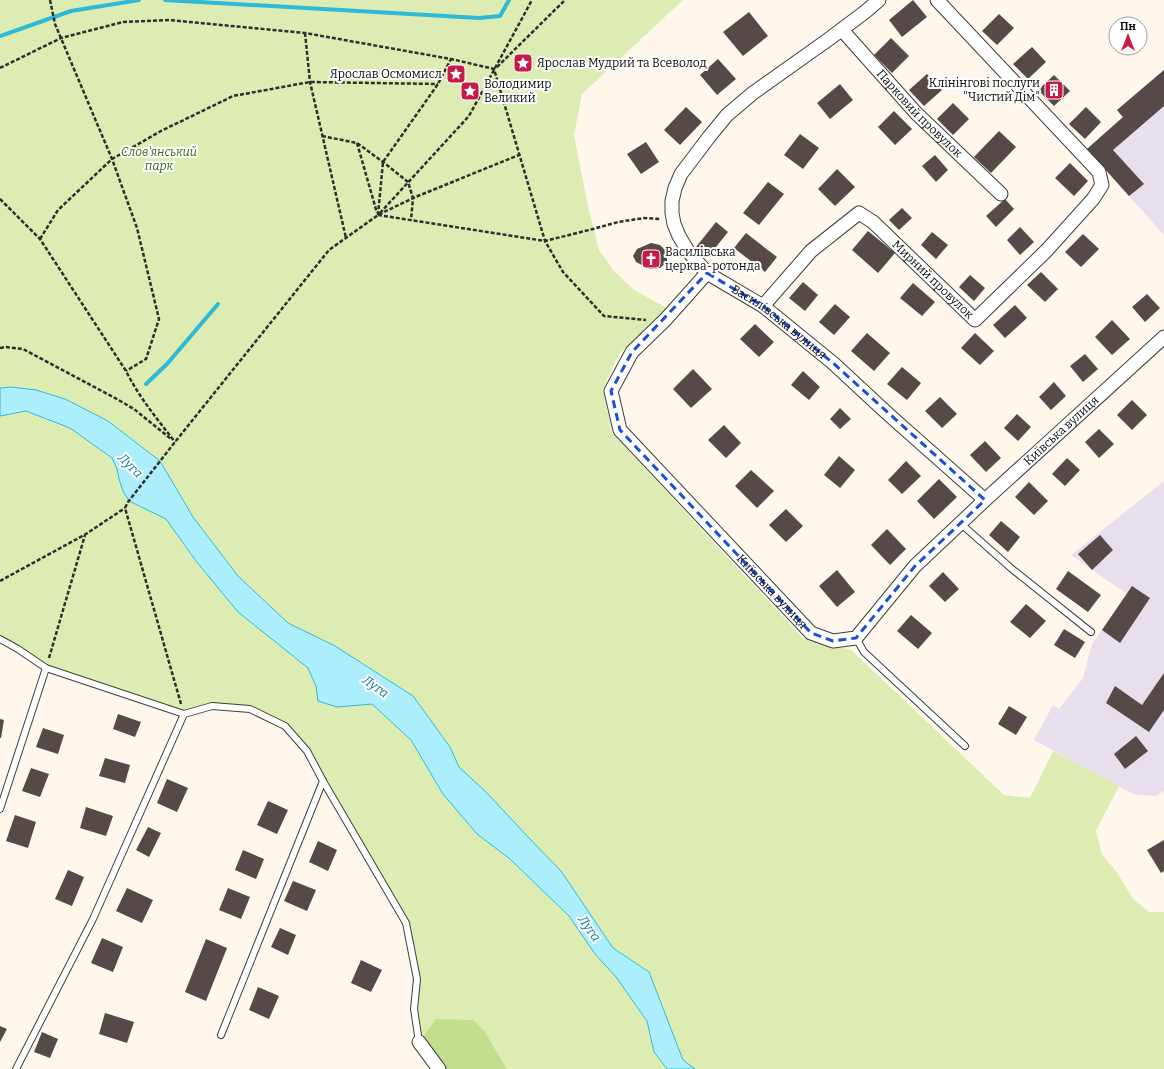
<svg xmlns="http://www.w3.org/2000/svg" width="1164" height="1069" font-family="Bitter,serif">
  <rect width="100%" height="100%" fill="#fff7eb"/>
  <g fill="#e8dfec">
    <polygon points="1164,70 1164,235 1087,149 1122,118 1117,110"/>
    <polygon points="1164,481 1164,791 1156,796 1133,794 1034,740 1053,705 1059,709 1083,678 1092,644 1127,594 1071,555"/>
  </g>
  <g fill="#ddecb2">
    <polygon points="0,0 683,0 582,94 574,135 587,202 599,250 613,270 634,290 667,308 619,354 603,389 612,433 803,638 851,650 1004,795 1030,798 1053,751 1119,786 1096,831 1102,854 1118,874 1133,899 1149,912 1164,912 1164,1069 695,1069 683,1060 649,972 613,948 561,871 529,838 487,793 459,767 450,747 413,696 335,646 288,623 238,576 193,517 160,461 108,421 65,399 36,390 11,387 0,388"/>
    <polygon points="26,411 70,428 112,458 117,469 119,479 123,491 129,501 166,519 196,561 238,612 308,668 316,686 319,701 337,707 372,704 411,740 443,794 477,834 510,859 569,916 595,954 616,977 647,1021 654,1052 667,1069 507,1069 485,1032 419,1042 414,1009 417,979 406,923 307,751 285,726 250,709 212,706 184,714 46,668 0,639 0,416"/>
  </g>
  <polygon fill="#c4de90" points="436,1019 473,1020 485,1032 507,1069 439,1069 419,1042"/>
  <polygon fill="#aceefb" stroke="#2db9d7" points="11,387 36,390 65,399 108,421 160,461 193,517 238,576 288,623 335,646 413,696 450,747 459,767 487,793 529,838 561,871 613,948 649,972 683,1060 695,1069 667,1069 654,1052 647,1021 616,977 595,954 569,916 510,859 477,834 443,794 411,740 372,704 337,707 318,701 316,686 308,668 238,612 196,561 166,519 129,501 123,491 119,479 117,469 112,458 70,428 26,411 0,416 0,388"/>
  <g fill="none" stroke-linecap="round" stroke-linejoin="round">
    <g stroke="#2db9d7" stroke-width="4">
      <polyline points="165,0 479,18 500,16 509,0"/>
      <polyline points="0,36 71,11 139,0"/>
      <polyline points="146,384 167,364 218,304"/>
    </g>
  </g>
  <g fill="#564a48">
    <polygon points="913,0 927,17 902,37 889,20"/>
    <polygon points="749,12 768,36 743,56 723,32"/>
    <polygon points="999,14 1014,28 997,45 982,31"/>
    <polygon points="891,38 909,56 892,73 874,55"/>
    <polygon points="1032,47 1046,62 1028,79 1013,64"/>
    <polygon points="718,59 736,79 717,95 700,75"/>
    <polygon points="1164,70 1164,106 1113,150 1144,184 1129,196 1087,149 1123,117 1117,110"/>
    <polygon points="927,74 942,90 924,106 909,90"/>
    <polygon points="1054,75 1070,91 1054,106 1038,90"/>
    <polygon points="840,84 853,100 830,119 817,103"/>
    <polygon points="953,103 969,119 953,135 937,119"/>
    <polygon points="686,107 702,122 680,145 664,130"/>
    <polygon points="1086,107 1101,122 1085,139 1069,124"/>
    <polygon points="894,111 912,129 895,145 878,127"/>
    <polygon points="999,131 1016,147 991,173 974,157"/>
    <polygon points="800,134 819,148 803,169 784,155"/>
    <polygon points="646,142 659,162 641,174 627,154"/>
    <polygon points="935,155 948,170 936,182 922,166"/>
    <polygon points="1070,163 1088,181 1074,196 1055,178"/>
    <polygon points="837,169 855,187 835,206 818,189"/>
    <polygon points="768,182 784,194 759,225 743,213"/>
    <polygon points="1005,199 1014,209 996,227 986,216"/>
    <polygon points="902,208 912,218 899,230 889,220"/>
    <polygon points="716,222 728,232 708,257 696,247"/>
    <polygon points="1020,227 1034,242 1020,255 1007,240"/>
    <polygon points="868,231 895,253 878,273 852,250"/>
    <polygon points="932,232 948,245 936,259 921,245"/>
    <polygon points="746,233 777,257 765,272 734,248"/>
    <polygon points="1083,234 1099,249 1081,267 1065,252"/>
    <polygon points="651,243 660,245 665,250 667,256 667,262 660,268 650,269 636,262 633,256 637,249"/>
    <polygon points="1041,272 1058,289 1045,302 1027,285"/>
    <polygon points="970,275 985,288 974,301 959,287"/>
    <polygon points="803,282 818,295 805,311 789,298"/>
    <polygon points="913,283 935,302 922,316 900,298"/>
    <polygon points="1147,294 1160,308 1145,322 1132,307"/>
    <polygon points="835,304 850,317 834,335 819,322"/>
    <polygon points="1015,305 1027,318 1005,338 993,325"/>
    <polygon points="1112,320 1130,339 1112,355 1095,337"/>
    <polygon points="755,324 774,342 759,357 740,339"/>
    <polygon points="867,333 890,353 874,371 851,351"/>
    <polygon points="975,333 994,351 980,365 961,348"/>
    <polygon points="1085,354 1098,369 1083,382 1070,366"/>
    <polygon points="902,367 921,383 907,400 887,384"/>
    <polygon points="693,369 712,389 691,408 673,389"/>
    <polygon points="803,371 820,387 809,400 791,385"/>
    <polygon points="1054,382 1066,396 1051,410 1039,397"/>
    <polygon points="940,397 957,414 942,428 925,411"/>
    <polygon points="1132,400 1147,415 1132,430 1117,415"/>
    <polygon points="840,408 851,419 840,429 830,419"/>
    <polygon points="1017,414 1031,427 1018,441 1004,428"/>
    <polygon points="724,425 741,443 726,458 708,440"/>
    <polygon points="1099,429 1114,444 1099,458 1085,442"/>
    <polygon points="985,441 1001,458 986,472 970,455"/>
    <polygon points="839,456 855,470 840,488 824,475"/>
    <polygon points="1067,458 1080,470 1065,486 1052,474"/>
    <polygon points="906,461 921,476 902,494 888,480"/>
    <polygon points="751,470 774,491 757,508 735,486"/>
    <polygon points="939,479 957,497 934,519 917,501"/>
    <polygon points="1029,482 1048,501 1034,515 1015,497"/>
    <polygon points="786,509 803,526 786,542 769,525"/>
    <polygon points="1001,521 1020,537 1008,552 989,535"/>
    <polygon points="887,529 906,549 890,565 871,545"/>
    <polygon points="1100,535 1113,550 1092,570 1078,554"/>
    <polygon points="837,570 855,592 837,607 819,586"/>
    <polygon points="1068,571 1101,595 1088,612 1056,589"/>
    <polygon points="943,572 959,589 945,602 929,586"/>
    <polygon points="1132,586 1150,598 1120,643 1102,630"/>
    <polygon points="1026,604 1046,621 1030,638 1010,622"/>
    <polygon points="911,615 932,633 918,649 897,631"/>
    <polygon points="1064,629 1085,642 1075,658 1054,645"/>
    <polygon points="1164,673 1164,710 1149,732 1106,703 1115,686 1142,705"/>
    <polygon points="1009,706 1027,717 1016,735 998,724"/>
    <polygon points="118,714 141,722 135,737 113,729"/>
    <polygon points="0,719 4,720 1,738 0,738"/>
    <polygon points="43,728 64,735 58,754 36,747"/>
    <polygon points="1136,736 1148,751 1125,769 1114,754"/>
    <polygon points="105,758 130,765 125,783 99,776"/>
    <polygon points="31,768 49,774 40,797 22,791"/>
    <polygon points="167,779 188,788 177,812 157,803"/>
    <polygon points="268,801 288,810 277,834 257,825"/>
    <polygon points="86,807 113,816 106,836 80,828"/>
    <polygon points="15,815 36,822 28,848 6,841"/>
    <polygon points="148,827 161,833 149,857 136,850"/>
    <polygon points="1164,840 1164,871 1161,873 1147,850"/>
    <polygon points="318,841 337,850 328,871 309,862"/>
    <polygon points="243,850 264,859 256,879 235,870"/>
    <polygon points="68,870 84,877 72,906 55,899"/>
    <polygon points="293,881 316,890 307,911 284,901"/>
    <polygon points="127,888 153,900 142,923 116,911"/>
    <polygon points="228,888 250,897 241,919 219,910"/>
    <polygon points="280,928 296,935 288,955 271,947"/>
    <polygon points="102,938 123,947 113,972 91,963"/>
    <polygon points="206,939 227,948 206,1001 185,992"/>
    <polygon points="361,960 382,970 371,992 351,983"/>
    <polygon points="258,987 279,996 269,1019 249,1010"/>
    <polygon points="105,1013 134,1022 127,1043 99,1034"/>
    <polygon points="0,1026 7,1029 0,1042"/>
    <polygon points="42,1032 58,1039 50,1058 34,1052"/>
  </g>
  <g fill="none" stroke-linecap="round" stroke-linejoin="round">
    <g stroke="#3f3f3f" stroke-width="8">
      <g id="lane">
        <polyline points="960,523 1012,569 1091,632"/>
        <polyline points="856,638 864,652 965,746"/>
        <polyline points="0,639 18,649 46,668 184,714 212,706 250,709 285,726 307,751 323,781 406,923 417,979 414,1009 419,1042"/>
        <polyline points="0,809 46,668"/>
        <polyline points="221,1035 323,781"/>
        <polyline points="16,1069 93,919 184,714"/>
      </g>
    </g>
    <g stroke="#3f3f3f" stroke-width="15">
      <g id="street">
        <path id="s1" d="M879,0L865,12L829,39L753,93L727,115L709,137L681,174L675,188L672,201V213L674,224L679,236L688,251L707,273L763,306L833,363L888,414L985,500"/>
        <path id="s2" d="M842,30L916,113L1001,194"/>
        <path id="s3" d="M707,273L666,319L632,352L611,391L620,430L811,633L833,641L856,638L915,566L985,500L1164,337"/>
        <path id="s4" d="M763,306L811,251L859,213L873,222L975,320L1047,250L1093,199L1102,185L1099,172L937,0"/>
        <polyline points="419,1042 439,1069"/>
      </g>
    </g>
    <g stroke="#2e2e2e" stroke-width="2.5" stroke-dasharray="4 2" stroke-linecap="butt">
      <polyline points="50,0 55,24 112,159 137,228 159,319 146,359 126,371"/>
      <polyline points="305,33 310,82 346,238"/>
      <polyline points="497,67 565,0"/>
      <polyline points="0,68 61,38 123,22 169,20 305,33 451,59 494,69 545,241 563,272 604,316 646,320"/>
      <polyline points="322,136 357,143 383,162 408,182 413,198 411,220"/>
      <polyline points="357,143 377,213"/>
      <path d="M0,199L40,239L126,371C139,397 157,419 175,442"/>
      <polyline points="380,213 469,116 532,0"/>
      <polyline points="378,215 545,241 593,229 618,222 644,218 660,219"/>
      <polyline points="378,215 383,162 438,84 451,59"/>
      <polyline points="40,239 58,210 112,159 161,131 233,96 310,82 438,84"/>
      <polyline points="0,348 5,347 23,349 115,398 134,409 171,439"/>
      <polyline points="0,581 86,534 125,508"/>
      <polyline points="49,658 85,535"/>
      <polyline points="181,704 125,508 128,502 175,442 329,250 378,215 413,198 519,155"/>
    </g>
    <use href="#lane" stroke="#fff" stroke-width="6"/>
    <use href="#street" stroke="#fff" stroke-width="13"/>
  </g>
  <path fill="none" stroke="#1d4ed8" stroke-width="3" stroke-dasharray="8 5" stroke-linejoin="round" d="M707,273L763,306L833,363L985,500L915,566L856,638L833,641L811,633L620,430L611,391L632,352Z"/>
  <defs>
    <g id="sight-square" transform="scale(1)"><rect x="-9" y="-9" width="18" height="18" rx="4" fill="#c61a48" stroke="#fff"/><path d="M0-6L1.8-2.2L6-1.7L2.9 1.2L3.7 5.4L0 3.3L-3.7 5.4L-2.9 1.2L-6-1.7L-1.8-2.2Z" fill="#fff"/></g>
    <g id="building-square" transform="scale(1)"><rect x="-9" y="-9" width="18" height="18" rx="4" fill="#c61a48" stroke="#fff"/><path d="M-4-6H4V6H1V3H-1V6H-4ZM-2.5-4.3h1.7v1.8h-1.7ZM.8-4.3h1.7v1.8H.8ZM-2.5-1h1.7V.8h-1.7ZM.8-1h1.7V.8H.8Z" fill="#fff"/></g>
    <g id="church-square" transform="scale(1)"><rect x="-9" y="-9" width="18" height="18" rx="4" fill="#c61a48" stroke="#fff"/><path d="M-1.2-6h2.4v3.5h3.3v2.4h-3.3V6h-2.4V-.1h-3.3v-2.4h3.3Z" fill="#fff"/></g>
  </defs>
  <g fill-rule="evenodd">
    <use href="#sight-square" x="523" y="63"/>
    <use href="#sight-square" x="456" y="74"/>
    <use href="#building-square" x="1054" y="90"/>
    <use href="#sight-square" x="470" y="91"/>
    <use href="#church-square" x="651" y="259"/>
  </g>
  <g text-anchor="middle" stroke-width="4" stroke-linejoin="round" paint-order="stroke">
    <g font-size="12" fill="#0c0c0c" stroke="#fff" text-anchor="start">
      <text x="537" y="67">Ярослав Мудрий та Всеволод</text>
      <text x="442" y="78" text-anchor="end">Ярослав Осмомисл</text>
      <text x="1040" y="87" text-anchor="end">Клінінгові послуги<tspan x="1040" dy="14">"Чистий Дім"</tspan></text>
      <text x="484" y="88">Володимир<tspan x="484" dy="14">Великий</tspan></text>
      <text x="665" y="256">Василівська<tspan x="665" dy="14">церква-ротонда</tspan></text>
    </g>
    <g font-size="12" fill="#0c0c0c" stroke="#fff">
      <text dy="4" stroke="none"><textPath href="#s2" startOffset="114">Парковий провулок</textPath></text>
      <text dy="4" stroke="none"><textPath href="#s4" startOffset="234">Мирний провулок</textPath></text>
      <text dy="4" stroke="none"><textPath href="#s1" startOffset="464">Василівська вулиця</textPath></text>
      <text dy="4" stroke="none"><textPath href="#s3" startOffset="811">Київська вулиця</textPath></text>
      <text dy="4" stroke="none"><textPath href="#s3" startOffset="415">Київська вулиця</textPath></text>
    </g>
    <g font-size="12" font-style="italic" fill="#3a6818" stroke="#fff">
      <text x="159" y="156">Слов'янський<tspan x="159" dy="14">парк</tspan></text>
    </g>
    <g font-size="13" font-style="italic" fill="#0d7f9f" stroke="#fff">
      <text transform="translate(131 465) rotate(45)" y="5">Луга</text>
      <text transform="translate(376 686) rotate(35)" y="5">Луга</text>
      <text transform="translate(590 928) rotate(55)" y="5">Луга</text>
    </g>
  </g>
  <g transform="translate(1128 36)"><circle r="19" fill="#ffffff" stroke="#9e9e9e"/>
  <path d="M0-3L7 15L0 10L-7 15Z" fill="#c61a48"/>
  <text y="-6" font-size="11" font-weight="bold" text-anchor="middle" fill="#0c0c0c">Пн</text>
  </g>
</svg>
